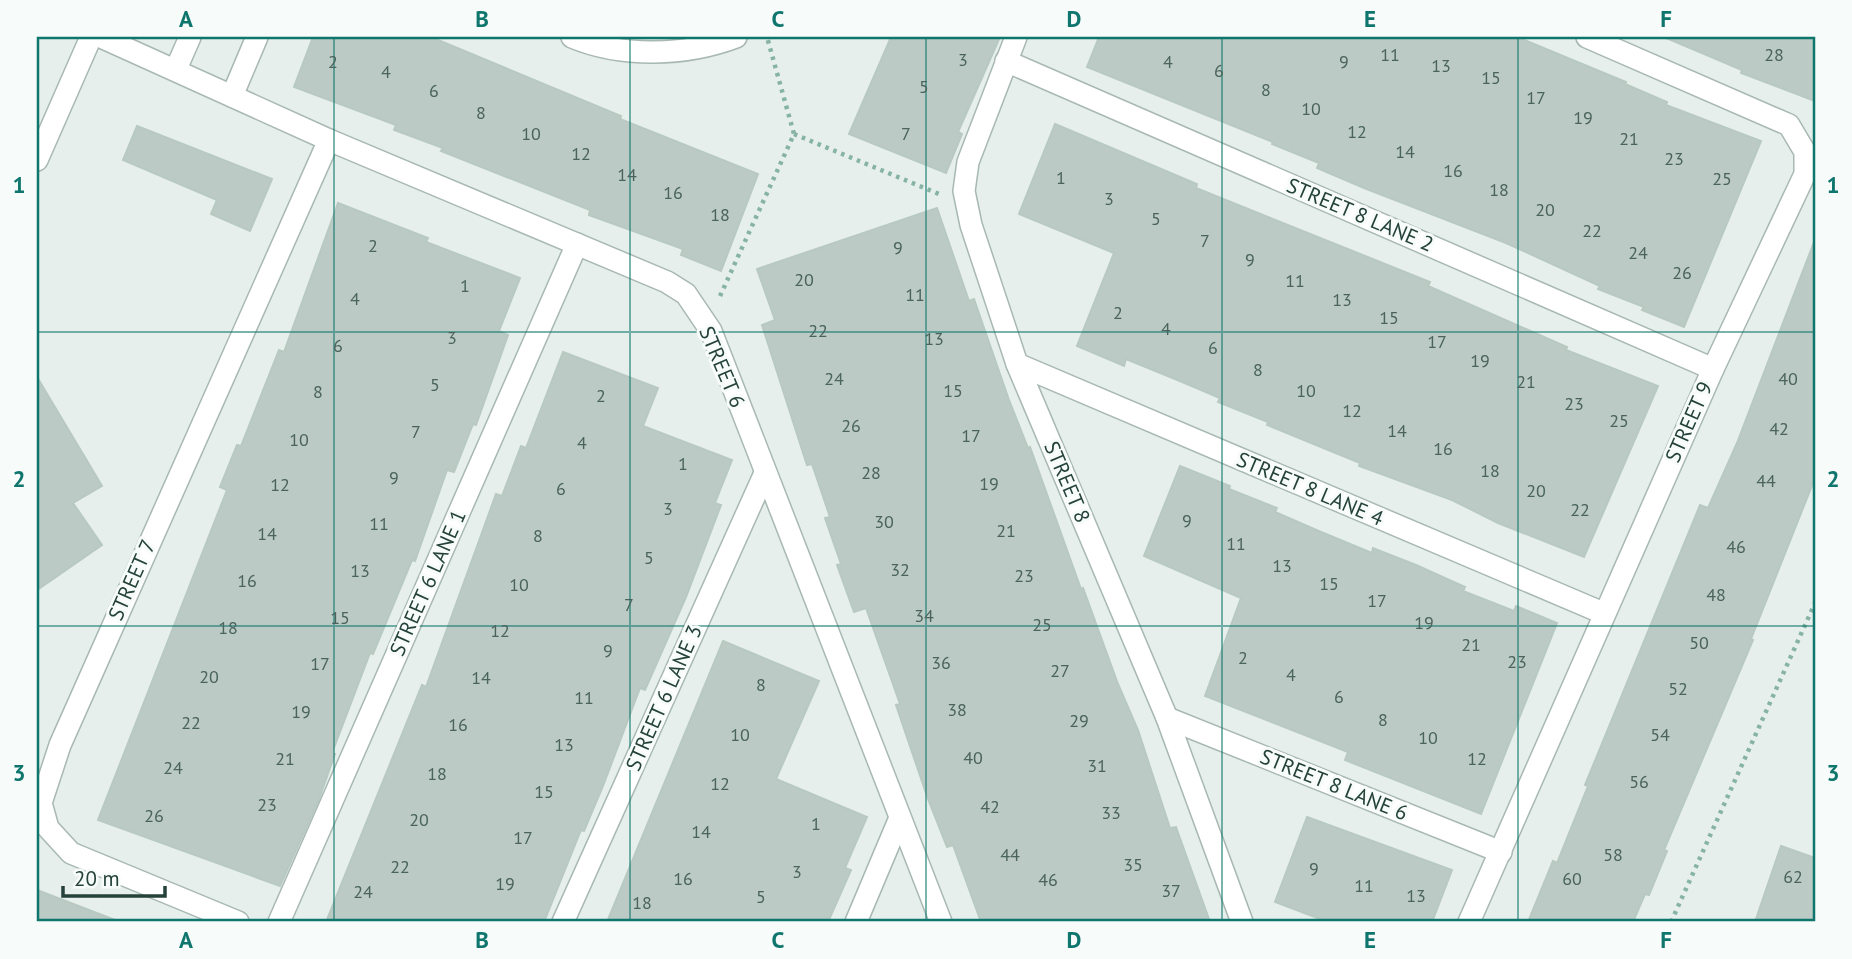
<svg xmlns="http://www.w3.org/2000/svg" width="1852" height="959" font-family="'PT Sans',sans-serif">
  <rect width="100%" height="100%" fill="#e6efeb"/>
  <g fill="#bbcac4" stroke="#b8c9c2" stroke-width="2">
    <polygon points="313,37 431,37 621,116 620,119 758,174 721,271 681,255 683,249 589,215 590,210 441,151 443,148 394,130 396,125 294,87"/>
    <polygon points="891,37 1000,37 958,132 962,134 946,173 849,134"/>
    <polygon points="1099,37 1517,37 1626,82 1625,84 1667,102 1666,105 1761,141 1684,327 1642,310 1644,307 1598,289 1600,286 1506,243 1364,188 1317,168 1319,163 1272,144 1273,142 1087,67"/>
    <polygon points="1664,37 1815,37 1815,101 1741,73 1742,70"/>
    <polygon points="1055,124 1197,184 1196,188 1430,282 1428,286 1567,347 1566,350 1658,386 1584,557 1498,523 1452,500 1359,466 1360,463 1267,425 1268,422 1218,402 1220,398 1175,379 1126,359 1124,366 1077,346 1114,253 1019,214"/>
    <polygon points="137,126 272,179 250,231 211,214 217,200 123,160"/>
    <polygon points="338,203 428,238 426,242 520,278 499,331 508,335 476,425 473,424 454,472 447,470 415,561 412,560 373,654 370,653 332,753 335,754 319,799 280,886 98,820 227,490 220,487 237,445 241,446 279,350 284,352"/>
    <polygon points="937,208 969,301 974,299 1009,400 1028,448 1030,447 1081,589 1083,588 1118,684 1138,730 1170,828 1176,827 1210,922 981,922 953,845 947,847 928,799 896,705 900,704 866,608 854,612 837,565 841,564 825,518 830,517 812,464 807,465 762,325 775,320 757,269"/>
    <polygon points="1814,242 1815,478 1751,639 1753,640 1664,850 1667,851 1649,895 1645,894 1633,922 1528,922 1553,861 1557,863 1588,786 1585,785 1700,505 1708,508 1737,443"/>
    <polygon points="563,352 658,388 643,426 732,460 715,503 721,505 686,597 645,690 640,688 603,786 584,831 581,830 544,922 326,922 422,685 426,687 496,494 502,496 521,446 526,448"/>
    <polygon points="37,377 102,486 73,503 102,545 37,590"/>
    <polygon points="1180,466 1230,486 1229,489 1277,508 1275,512 1321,532 1372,553 1373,548 1416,565 1465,587 1463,591 1514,611 1516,606 1557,623 1481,814 1345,760 1348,752 1205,696 1241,598 1144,556"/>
    <polygon points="723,641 819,681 776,779 867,817 845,868 851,870 828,922 607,922"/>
    <polygon points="1307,817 1452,870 1432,922 1328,922 1275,902"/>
    <polygon points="1781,846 1815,858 1815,922 1755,922"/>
    <polygon points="37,890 115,920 115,922 37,922"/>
  </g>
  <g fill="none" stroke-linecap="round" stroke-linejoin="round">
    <g stroke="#a8b8b2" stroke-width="24">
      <g id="minor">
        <polyline points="101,37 329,140 667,282 686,294 711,331 941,922"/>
        <path d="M572,37C622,58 686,56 736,37"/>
        <polyline points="1016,37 968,162 964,191 971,225 1017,364 1167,718 1242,922"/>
        <polyline points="1006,61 1713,369"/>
        <polyline points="176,69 190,37"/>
        <polyline points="232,96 257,37"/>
        <polyline points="37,160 91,37"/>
        <polyline points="1017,364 1603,613"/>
        <polyline points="1167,718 1501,852"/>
        <polyline points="238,922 71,853 48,828 41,803 60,745 329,140"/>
        <polyline points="279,922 577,244"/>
        <polyline points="563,922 765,473"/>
        <polyline points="856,922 899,820"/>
        <polyline points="1469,922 1713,369 1805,174 1805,152 1789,125 1587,37"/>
      </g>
    </g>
    <g stroke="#86b3a5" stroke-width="4.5" stroke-dasharray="3.5 5" stroke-linecap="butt">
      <polyline points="794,134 939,194"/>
      <polyline points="720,296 794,134 767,37"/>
      <polyline points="1671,922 1815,603"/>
    </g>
    <use href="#minor" stroke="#fff" stroke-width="21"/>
  </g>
  <path fill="none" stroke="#0f766e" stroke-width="2" stroke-opacity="0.55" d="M334,37V922M630,37V922M926,37V922M1222,37V922M1518,37V922M37,332H1815M37,626H1815"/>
  <g text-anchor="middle" stroke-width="6" stroke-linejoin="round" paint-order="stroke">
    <g font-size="18" fill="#4a645c">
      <text x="1390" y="61">11</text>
      <text x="1774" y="61">28</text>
      <text x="963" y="66">3</text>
      <text x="333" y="68">2</text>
      <text x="1168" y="68">4</text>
      <text x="1344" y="68">9</text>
      <text x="1441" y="72">13</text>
      <text x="1219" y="77">6</text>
      <text x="386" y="78">4</text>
      <text x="1491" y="84">15</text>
      <text x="924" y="93">5</text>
      <text x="1266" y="96">8</text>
      <text x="434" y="97">6</text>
      <text x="1536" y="104">17</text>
      <text x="1311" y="115">10</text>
      <text x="481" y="119">8</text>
      <text x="1583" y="124">19</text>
      <text x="1357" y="138">12</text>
      <text x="531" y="140">10</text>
      <text x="906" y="140">7</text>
      <text x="1629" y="145">21</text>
      <text x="1405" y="158">14</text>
      <text x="581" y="160">12</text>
      <text x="1674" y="165">23</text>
      <text x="1453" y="177">16</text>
      <text x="627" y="181">14</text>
      <text x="1061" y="184">1</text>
      <text x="1722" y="185">25</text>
      <text x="1499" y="196">18</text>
      <text x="673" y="199">16</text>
      <text x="1109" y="205">3</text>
      <text x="1545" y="216">20</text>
      <text x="720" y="221">18</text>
      <text x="1156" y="225">5</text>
      <text x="1592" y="237">22</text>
      <text x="1205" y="247">7</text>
      <text x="373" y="252">2</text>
      <text x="898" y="254">9</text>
      <text x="1638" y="259">24</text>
      <text x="1250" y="266">9</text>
      <text x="1682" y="279">26</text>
      <text x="804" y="286">20</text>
      <text x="1295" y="287">11</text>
      <text x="465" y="292">1</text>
      <text x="915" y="301">11</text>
      <text x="355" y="305">4</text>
      <text x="1342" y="306">13</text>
      <text x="1118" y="319">2</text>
      <text x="1389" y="324">15</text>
      <text x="1166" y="335">4</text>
      <text x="818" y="337">22</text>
      <text x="452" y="344">3</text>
      <text x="934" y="345">13</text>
      <text x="1437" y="348">17</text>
      <text x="338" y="352">6</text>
      <text x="1213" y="354">6</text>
      <text x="1480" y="367">19</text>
      <text x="1258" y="376">8</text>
      <text x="834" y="385">24</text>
      <text x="1788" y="385">40</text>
      <text x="1526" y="388">21</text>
      <text x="435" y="391">5</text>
      <text x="953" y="397">15</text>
      <text x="1306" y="397">10</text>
      <text x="318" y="398">8</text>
      <text x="601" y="402">2</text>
      <text x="1574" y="410">23</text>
      <text x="1352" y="417">12</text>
      <text x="1619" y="427">25</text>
      <text x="851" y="432">26</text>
      <text x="1779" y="435">42</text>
      <text x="1397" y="437">14</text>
      <text x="416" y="438">7</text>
      <text x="971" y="442">17</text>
      <text x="299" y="446">10</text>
      <text x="582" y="449">4</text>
      <text x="1443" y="455">16</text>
      <text x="683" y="470">1</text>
      <text x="1490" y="477">18</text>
      <text x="871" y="479">28</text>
      <text x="394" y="484">9</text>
      <text x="1766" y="487">44</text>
      <text x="989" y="490">19</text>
      <text x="280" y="491">12</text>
      <text x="561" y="495">6</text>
      <text x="1536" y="497">20</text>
      <text x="668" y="515">3</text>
      <text x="1580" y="516">22</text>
      <text x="1187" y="527">9</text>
      <text x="884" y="528">30</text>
      <text x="379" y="530">11</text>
      <text x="1006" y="537">21</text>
      <text x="267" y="540">14</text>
      <text x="538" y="542">8</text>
      <text x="1236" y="550">11</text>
      <text x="1736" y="553">46</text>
      <text x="649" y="564">5</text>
      <text x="1282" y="572">13</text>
      <text x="900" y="576">32</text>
      <text x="360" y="577">13</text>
      <text x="1024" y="582">23</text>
      <text x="247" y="587">16</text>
      <text x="1329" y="590">15</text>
      <text x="519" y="591">10</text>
      <text x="1716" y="601">48</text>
      <text x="1377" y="607">17</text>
      <text x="629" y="611">7</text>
      <text x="924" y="622">34</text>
      <text x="340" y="624">15</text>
      <text x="1424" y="629">19</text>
      <text x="1042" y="631">25</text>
      <text x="228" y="634">18</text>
      <text x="500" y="637">12</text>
      <text x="1699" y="649">50</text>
      <text x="1471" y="651">21</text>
      <text x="608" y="657">9</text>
      <text x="1243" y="664">2</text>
      <text x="1517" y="668">23</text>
      <text x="941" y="669">36</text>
      <text x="320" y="670">17</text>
      <text x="1060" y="677">27</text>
      <text x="1291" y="681">4</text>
      <text x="209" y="683">20</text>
      <text x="481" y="684">14</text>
      <text x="761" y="691">8</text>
      <text x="1678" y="695">52</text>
      <text x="1339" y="703">6</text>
      <text x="584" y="704">11</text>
      <text x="957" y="716">38</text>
      <text x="301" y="718">19</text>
      <text x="1383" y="726">8</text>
      <text x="1079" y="727">29</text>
      <text x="191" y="729">22</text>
      <text x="458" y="731">16</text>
      <text x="740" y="741">10</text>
      <text x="1660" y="741">54</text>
      <text x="1428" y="744">10</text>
      <text x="564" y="751">13</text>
      <text x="973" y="764">40</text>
      <text x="285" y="765">21</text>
      <text x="1477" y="765">12</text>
      <text x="1097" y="772">31</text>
      <text x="173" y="774">24</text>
      <text x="437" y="780">18</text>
      <text x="1639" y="788">56</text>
      <text x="720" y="790">12</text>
      <text x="544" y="798">15</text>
      <text x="267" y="811">23</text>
      <text x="990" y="813">42</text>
      <text x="1111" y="819">33</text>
      <text x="154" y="822">26</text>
      <text x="419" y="826">20</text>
      <text x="816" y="830">1</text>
      <text x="701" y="838">14</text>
      <text x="523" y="844">17</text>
      <text x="1010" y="861">44</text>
      <text x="1613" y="861">58</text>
      <text x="1133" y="871">35</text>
      <text x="400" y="873">22</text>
      <text x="1314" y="875">9</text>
      <text x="797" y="878">3</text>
      <text x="1793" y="883">62</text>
      <text x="683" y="885">16</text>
      <text x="1572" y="885">60</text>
      <text x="1048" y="886">46</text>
      <text x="505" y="890">19</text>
      <text x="1364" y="892">11</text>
      <text x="1171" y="897">37</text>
      <text x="363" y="898">24</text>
      <text x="1416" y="902">13</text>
      <text x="761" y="903">5</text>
      <text x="642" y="909">18</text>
    </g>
    <g font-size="21" fill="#24423a" stroke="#f7fbf9">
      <text transform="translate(1360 215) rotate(23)" y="7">STREET 8 LANE 2</text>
      <text transform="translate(722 367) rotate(67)" y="7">STREET 6</text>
      <text transform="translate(1689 422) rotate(-66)" y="7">STREET 9</text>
      <text transform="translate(1067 482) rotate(67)" y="7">STREET 8</text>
      <text transform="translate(1310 489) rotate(23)" y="7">STREET 8 LANE 4</text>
      <text transform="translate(132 580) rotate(-66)" y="7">STREET 7</text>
      <text transform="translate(428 583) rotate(-66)" y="7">STREET 6 LANE 1</text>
      <text transform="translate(664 698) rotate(-66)" y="7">STREET 6 LANE 3</text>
      <text transform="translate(1334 785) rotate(22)" y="7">STREET 8 LANE 6</text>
    </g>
  </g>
  <rect width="1852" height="959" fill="none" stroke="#f7fbf9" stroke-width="77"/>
  <path d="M63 886v10h102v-10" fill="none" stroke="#24423a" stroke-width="3.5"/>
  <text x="74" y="886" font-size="21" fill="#24423a" stroke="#f7fbf9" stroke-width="5" paint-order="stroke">20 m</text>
  <rect x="38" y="38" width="1776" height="882" fill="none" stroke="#0f766e" stroke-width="2.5"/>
  <g font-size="23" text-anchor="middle" font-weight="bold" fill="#0f766e">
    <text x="186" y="27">A</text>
    <text x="482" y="27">B</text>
    <text x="778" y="27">C</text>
    <text x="1074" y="27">D</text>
    <text x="1370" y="27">E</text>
    <text x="1666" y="27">F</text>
    <text x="19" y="193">1</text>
    <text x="1833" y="193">1</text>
    <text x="19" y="487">2</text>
    <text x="1833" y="487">2</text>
    <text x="19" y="781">3</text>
    <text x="1833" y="781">3</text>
    <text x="186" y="948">A</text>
    <text x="482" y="948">B</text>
    <text x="778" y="948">C</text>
    <text x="1074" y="948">D</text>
    <text x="1370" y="948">E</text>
    <text x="1666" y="948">F</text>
  </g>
</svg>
